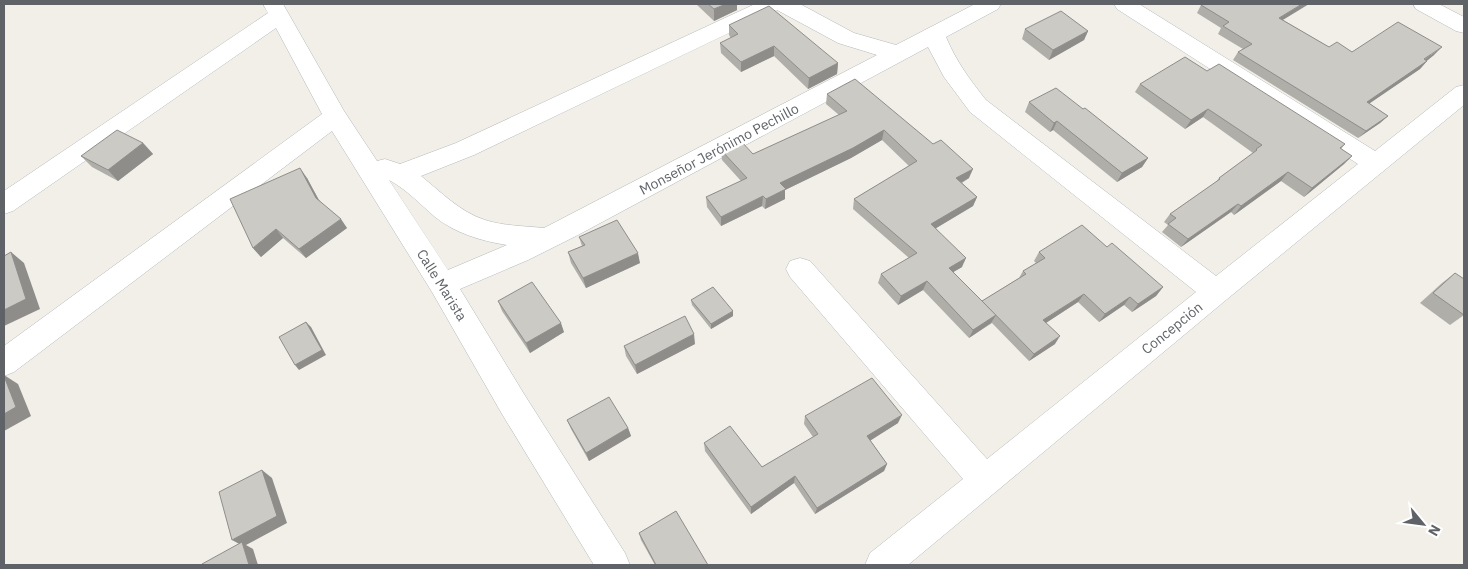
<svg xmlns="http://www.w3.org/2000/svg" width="1468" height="569" font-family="'IBM Plex Sans',sans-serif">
  <rect width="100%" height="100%" fill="#f1efe8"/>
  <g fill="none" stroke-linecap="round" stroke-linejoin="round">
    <g stroke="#b5b8bc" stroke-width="1">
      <g id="minor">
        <path d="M263,4H283L344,111L377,161L385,159L400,164L456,143L755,4H800L854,33L896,45L975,4H1001L998,9L946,37C956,61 970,80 986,100L1216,276L1358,164L1117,9L1114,4H1139L1375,151L1456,87L1464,85V105L1226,300L908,565H865L870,553L963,479L790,277L786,269L790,261L800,258L810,261L987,459L1196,292L970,112L944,77L928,47L578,235L528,260L460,289L524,394L625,553L630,565H594L502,414L432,292L332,131L14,372L4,376V346L322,114L276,28L13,211L4,214V191L268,13ZM777,10L838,43L877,55L544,228C524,226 504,226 485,220C460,212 441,192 421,176L474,155ZM389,180C406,189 420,204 435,217C455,233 481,241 507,245L448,270Z"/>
        <polygon points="1413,4 1439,4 1464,17 1464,33 1456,31 1416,9"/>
      </g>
    </g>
    <use href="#minor" fill="#fff" fill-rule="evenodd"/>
  </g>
  <g fill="#afaea9">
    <polygon points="696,4 737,4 737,10 714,21"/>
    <polygon points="1201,5 1283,20 1329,47 1352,52 1434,55 1427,61 1420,69 1369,103 1388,116 1380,123 1358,138 1233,60 1238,52 1243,49 1218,34 1221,28 1197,13"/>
    <polygon points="729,25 838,63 837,74 808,89 774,56 741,72 721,53 720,43 731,38 729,35"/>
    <polygon points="1025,29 1088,31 1084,40 1049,60 1022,39"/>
    <polygon points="1207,71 1345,144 1341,149 1352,156 1344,164 1304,197 1281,181 1234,215 1231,212 1181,247 1162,232 1168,225 1164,222 1170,214 1216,182 1219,178 1252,154 1253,153 1203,117 1185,129 1135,92 1140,84"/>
    <polygon points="827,94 969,178 962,183 977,197 973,206 936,228 962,267 953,272 982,301 1019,278 1023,271 1036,263 1034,261 1039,252 1107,247 1163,287 1156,296 1132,312 1124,305 1099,322 1078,302 1046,323 1055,344 1029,361 992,323 969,338 923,290 898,305 878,283 881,274 909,258 853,209 854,199 909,166 882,140 851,158 785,190 785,199 765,209 762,206 721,226 707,207 706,197 741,181 722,160 721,150 753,154 839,115 826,104"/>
    <polygon points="1029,102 1083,109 1148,158 1142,167 1117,182 1053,130 1050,132 1025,112"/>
    <polygon points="143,143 153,154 118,181 92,167 81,156"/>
    <polygon points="307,178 319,200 347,228 306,258 283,238 261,257 253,248"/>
    <polygon points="579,237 640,263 586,288 571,263 568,252 582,246"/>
    <polygon points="1455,273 1464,315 1450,325 1420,303 1442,283"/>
    <polygon points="691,300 733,316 711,329 692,305"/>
    <polygon points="498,301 564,332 530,353 502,311"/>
    <polygon points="695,344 637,374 626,356 624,346"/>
    <polygon points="805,416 898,423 870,440 887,464 884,471 815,514 794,483 751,514 705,451 704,443 762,467 813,437 804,424"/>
    <polygon points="567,420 628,428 631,436 589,461 571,429"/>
    <polygon points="639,533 708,565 655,565 641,540"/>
  </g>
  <g fill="#8f8d8a">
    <polygon points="726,4 737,4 737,10 714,21 714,9"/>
    <polygon points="1302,4 1309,4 1273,26 1279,18"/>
    <polygon points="1088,31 1084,40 1049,60 1053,50"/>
    <polygon points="774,46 774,56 741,72 741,62"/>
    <polygon points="1442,47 1434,55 1422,64 1427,61 1420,69 1360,110 1367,102"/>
    <polygon points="838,63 837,74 808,89 809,78"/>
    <polygon points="1208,109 1203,117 1185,129 1191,120"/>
    <polygon points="1388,116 1380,123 1358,138 1366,131"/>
    <polygon points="1057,121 1053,130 1050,132 1054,123"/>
    <polygon points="884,130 882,140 851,158 785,190 785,199 765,209 766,199 780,183"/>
    <polygon points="143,143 153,154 118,181 108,170"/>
    <polygon points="1352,156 1344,164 1304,197 1312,188"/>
    <polygon points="1148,158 1142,167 1117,182 1122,173"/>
    <polygon points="300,168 307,178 323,208 316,198"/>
    <polygon points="973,169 969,178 953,187 956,178"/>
    <polygon points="1288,172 1281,181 1234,215 1241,206"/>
    <polygon points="763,196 762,206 721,226 721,217"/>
    <polygon points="977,197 973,206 928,233 931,224"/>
    <polygon points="1238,204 1231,212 1181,247 1188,239"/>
    <polygon points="341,219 347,228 306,258 299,249"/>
    <polygon points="276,229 283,238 261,257 253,248"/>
    <polygon points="11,252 24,263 40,309 4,326 4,310"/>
    <polygon points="638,253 640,263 586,288 583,278"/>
    <polygon points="966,258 962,267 945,277 949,268"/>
    <polygon points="927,281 923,290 898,305 901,296"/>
    <polygon points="1163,287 1156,296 1132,312 1138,304"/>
    <polygon points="1084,294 1078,302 1038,328 1043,320"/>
    <polygon points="1130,297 1124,305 1099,322 1105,314"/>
    <polygon points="733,311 733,316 711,329 711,324"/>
    <polygon points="996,315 991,323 969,338 973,330"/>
    <polygon points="306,322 311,327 326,355 299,370 295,365"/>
    <polygon points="561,323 564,332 530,353 526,343"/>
    <polygon points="694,334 695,344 637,374 635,365"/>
    <polygon points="1060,336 1055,344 1029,361 1034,354"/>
    <polygon points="4,375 18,384 31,416 4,431"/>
    <polygon points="902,415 898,423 865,444 867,436"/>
    <polygon points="628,428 631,436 589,461 586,453"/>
    <polygon points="887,464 884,471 815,514 817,508"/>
    <polygon points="262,470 272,478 287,523 246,545 253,549 258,565 249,565 243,546 232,540"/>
    <polygon points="795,476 794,483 751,514 751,507"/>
  </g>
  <g fill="#cccac5" stroke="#8f8d8a">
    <polygon points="708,4 726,4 714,9"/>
    <polygon points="1203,4 1302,4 1279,18 1329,47 1337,42 1352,52 1398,22 1442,47 1424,59 1427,61 1367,102 1388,116 1366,131 1238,52 1252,44 1223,26 1229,22 1201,5"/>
    <polygon points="769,6 838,63 809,78 774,46 741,62 720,43 738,34 729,25"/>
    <polygon points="1061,11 1088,31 1053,50 1025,29"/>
    <polygon points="1185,57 1207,71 1219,64 1345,144 1340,148 1352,156 1312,188 1288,172 1241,206 1238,204 1188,239 1168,224 1176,218 1170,214 1220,179 1219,178 1257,150 1256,149 1262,145 1208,109 1191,120 1140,84"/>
    <polygon points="855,79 933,144 941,140 973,169 956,178 977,197 931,224 966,258 949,268 996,315 973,330 927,281 901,296 881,274 917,253 854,199 917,161 884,130 853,148 780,183 786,189 766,199 763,196 721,217 706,197 747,178 721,150 740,140 753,154 847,111 827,94"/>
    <polygon points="1056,88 1083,109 1085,108 1148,158 1122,173 1057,121 1054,123 1029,102"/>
    <polygon points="117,130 143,143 108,170 81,156"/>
    <polygon points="300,168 316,198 341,219 299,249 276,229 253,248 230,199"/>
    <polygon points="617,220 638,253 583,278 568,252 585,245 579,237"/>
    <polygon points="1082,225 1107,247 1112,243 1163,287 1138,304 1130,297 1105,314 1084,294 1043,320 1060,336 1034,354 982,301 1026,274 1023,271 1045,258 1039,252"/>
    <polygon points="11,252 26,299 4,310 4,256"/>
    <polygon points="1455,273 1464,279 1464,315 1433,293"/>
    <polygon points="532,282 561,323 526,343 498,301"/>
    <polygon points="713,287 733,311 711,324 691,300"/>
    <polygon points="685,316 694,334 635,365 624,346"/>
    <polygon points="306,322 322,350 295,365 279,337"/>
    <polygon points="4,376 16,407 4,414"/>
    <polygon points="872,378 902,415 867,436 887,464 817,508 795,476 751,507 704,443 730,426 762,467 818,434 805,416"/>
    <polygon points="609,397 628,428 586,453 567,420"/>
    <polygon points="262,470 277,516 232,540 219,492"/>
    <polygon points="676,511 708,565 656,565 639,533"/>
    <polygon points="242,542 249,565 202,565 202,564"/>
  </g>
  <g text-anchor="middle" stroke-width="5" stroke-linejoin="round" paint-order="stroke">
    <g font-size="14" fill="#5f6368" stroke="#fff">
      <text transform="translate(719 149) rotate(-28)" y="5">Monseñor Jerónimo Pechillo</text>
      <text transform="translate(442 285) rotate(58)" y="5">Calle Marista</text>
      <text transform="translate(1172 328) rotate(-39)" y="5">Concepción</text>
    </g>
  </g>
  <rect width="1468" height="569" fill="none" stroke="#5f6368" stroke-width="10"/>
  <g transform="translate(1423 524) rotate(119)" stroke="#ffffff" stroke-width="4" paint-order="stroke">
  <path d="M0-4L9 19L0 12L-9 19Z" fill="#5f6368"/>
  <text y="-8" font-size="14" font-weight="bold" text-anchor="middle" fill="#5f6368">N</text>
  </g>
</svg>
